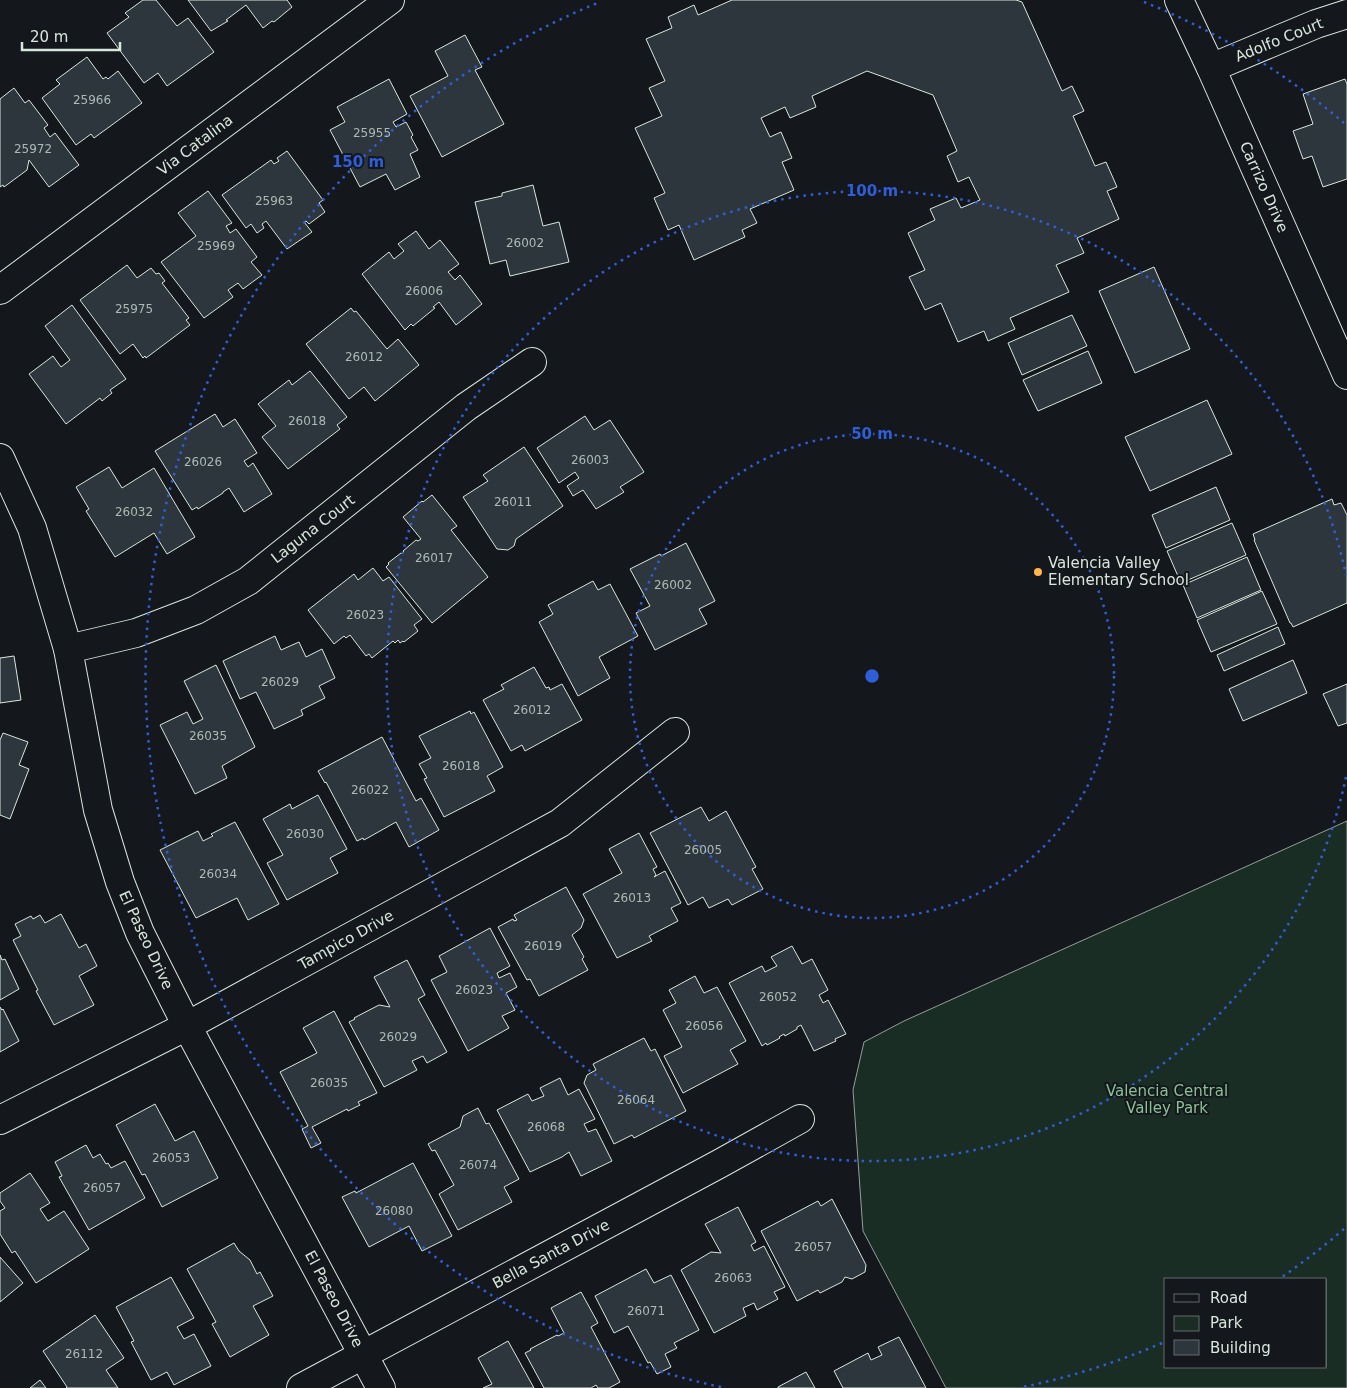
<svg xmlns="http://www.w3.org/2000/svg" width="1347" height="1388" font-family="'DejaVu Sans',sans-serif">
  <rect width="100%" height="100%" fill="#14181c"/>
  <path fill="#1a2d24" stroke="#939e99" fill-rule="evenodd" d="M1347,821V1388H946L863,1231L853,1090L864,1042L904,1021ZM1326,1279V1367H1166V1279Z"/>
  <g fill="#2c363c" stroke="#d8e6dc">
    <polygon points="143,0 156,0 177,26 188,18 214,52 167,86 158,73 144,83 107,33 129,17 125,13"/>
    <polygon points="188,0 287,0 292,7 274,22 272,21 263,28 246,5 226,20 228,21 211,31"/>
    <polygon points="732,0 1016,0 1022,2 1062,91 1072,86 1084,111 1073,116 1095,166 1106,162 1117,187 1107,191 1119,219 1077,238 1084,253 1056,265 1069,292 1010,318 1015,329 988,341 984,331 958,342 941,303 925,310 909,277 925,270 908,233 935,220 930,209 956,198 961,208 980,200 969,177 958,182 947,156 957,151 933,95 867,71 812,96 816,107 790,118 785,107 761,118 770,137 781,132 792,158 782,162 794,190 750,209 757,223 742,230 745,237 694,260 679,225 668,230 654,198 665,193 635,128 662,116 649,88 665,81 646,39 672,28 668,17 694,5 698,15"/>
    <polygon points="465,35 482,67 475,70 504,124 442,157 410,96 448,76 435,51"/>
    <polygon points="87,57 103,79 106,77 108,79 118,71 142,103 94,138 91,134 76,145 42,98 60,84 56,80"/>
    <polygon points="389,79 407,114 393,122 396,127 406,122 413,135 411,137 418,150 410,154 420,177 395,190 386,174 360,187 330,130 345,122 337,107"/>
    <polygon points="1345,79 1347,84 1347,179 1323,187 1312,156 1303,159 1293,131 1313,124 1303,94"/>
    <polygon points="14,88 25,103 29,100 48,125 44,128 50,137 55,133 79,165 49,187 29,160 27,170 4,187 3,185 0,187 0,99"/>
    <polygon points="287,151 323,200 319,203 325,212 309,224 306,221 304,222 312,232 287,249 266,221 262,224 264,228 257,233 251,224 246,228 222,195 271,160 274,164 279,161 277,158"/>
    <polygon points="533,185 543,226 559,222 569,262 510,276 506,260 490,264 475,202 502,196 502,193"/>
    <polygon points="208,191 232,223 226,226 230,233 236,229 257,257 251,262 262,275 243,289 238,283 228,290 233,297 204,318 161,262 196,236 178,213"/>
    <polygon points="416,231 429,249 440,240 459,264 448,272 455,280 460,275 482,304 456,325 439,302 433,307 435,308 413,326 411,324 405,330 362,274 389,252 394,259 404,251 398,244"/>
    <polygon points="127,265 137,278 151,268 156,274 159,273 165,281 162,283 189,318 186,320 190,325 146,358 145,356 143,358 133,344 120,354 80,300"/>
    <polygon points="1154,267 1190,349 1135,373 1099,291"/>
    <polygon points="72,305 126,379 110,390 112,393 102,401 100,398 66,424 29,374 53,356 61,367 70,360 45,326"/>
    <polygon points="351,308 354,312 356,311 387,349 398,339 419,365 375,401 364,387 349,399 306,344"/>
    <polygon points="1072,315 1087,346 1022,375 1008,343"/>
    <polygon points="1088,351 1102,383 1038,411 1023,380"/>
    <polygon points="310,371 347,417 337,425 340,429 288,469 262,437 276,426 258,404 289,380 292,385"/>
    <polygon points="1207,400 1232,454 1150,491 1125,437"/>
    <polygon points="215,414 223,427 235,419 257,453 244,461 248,467 253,463 272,494 244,512 229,488 223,492 223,493 198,509 197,507 192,510 155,451"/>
    <polygon points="585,416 594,430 610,420 644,472 620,487 624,492 596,509 583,490 573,496 567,486 579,478 575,472 559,483 537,448"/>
    <polygon points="524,447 563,506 516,539 514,546 508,550 497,549 463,497 488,481 483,475"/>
    <polygon points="109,467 122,488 154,468 195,537 167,554 154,533 115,557 86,511 89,509 76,487"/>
    <polygon points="1216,487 1230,520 1166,548 1152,515"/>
    <polygon points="432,495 457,526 451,530 488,577 432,623 386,567 389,564 388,563 401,553 402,554 404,552 403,551 416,540 418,541 421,539 403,517 422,501 423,502"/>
    <polygon points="1332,499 1334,505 1341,503 1347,515 1347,603 1293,627 1291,623 1290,623 1254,540 1255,540 1253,534"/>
    <polygon points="1232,523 1246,555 1181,583 1167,551"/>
    <polygon points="686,543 715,601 699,609 707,624 655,650 636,613 650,606 630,569 660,554 661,556"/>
    <polygon points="1247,557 1261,590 1197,618 1183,585"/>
    <polygon points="373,568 383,581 389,577 422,619 414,625 418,631 404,642 403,641 400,643 398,640 395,643 393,641 372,658 369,654 366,656 350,635 346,638 344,636 334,644 308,610 354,574 358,580"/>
    <polygon points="593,581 598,590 610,584 638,636 599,657 610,678 578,696 539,622 553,614 548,605"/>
    <polygon points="1262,591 1277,624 1211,652 1197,620"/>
    <polygon points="1278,627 1285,644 1224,671 1217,655"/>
    <polygon points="275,636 281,650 299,642 306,657 322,649 335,678 319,686 325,698 301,710 303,715 274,729 256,692 240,699 223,661"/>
    <polygon points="14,656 21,700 0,703 0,658"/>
    <polygon points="1293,660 1307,693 1243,721 1229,689"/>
    <polygon points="216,665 255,747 222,766 227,778 195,794 160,725 187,712 193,724 203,719 184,681"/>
    <polygon points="534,667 546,688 549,687 550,690 562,684 582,720 525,751 522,745 511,751 483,700 504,689 501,685"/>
    <polygon points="1347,684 1347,723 1338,726 1323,694"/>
    <polygon points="470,711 471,714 474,712 503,767 487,776 495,791 444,817 424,779 427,778 419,764 431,758 419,736"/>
    <polygon points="3,733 28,742 19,765 29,769 10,819 0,815 0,740"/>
    <polygon points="382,737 416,801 421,798 439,830 409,847 396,822 364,840 363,838 357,841 326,782 325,783 318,771"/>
    <polygon points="318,795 347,849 330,858 338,873 287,900 267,863 283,855 263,819 290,804 292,809"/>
    <polygon points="701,807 709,821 726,811 756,867 752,869 763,889 732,905 728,899 709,908 703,897 688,905 650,833"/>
    <polygon points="235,822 279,904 248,920 237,898 196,918 160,850 198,831 203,841 213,836 211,834"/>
    <polygon points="639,833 657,867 653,869 656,875 654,877 665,871 681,903 671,908 678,921 649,936 652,941 617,958 583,894 622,873 609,849"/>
    <polygon points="566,887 584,920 581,928 572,935 584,957 582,959 588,970 539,996 530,979 527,980 498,927 513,919 514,921 517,920 514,915"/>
    <polygon points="61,914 79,948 86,944 97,966 79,976 94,1005 54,1025 36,991 38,990 13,940 21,936 15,924 31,916 33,919 40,915 45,923"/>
    <polygon points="490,928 510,966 497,973 499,978 510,973 517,987 506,993 515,1010 502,1016 509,1028 468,1051 431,980 447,972 439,956"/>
    <polygon points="792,946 802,964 812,959 828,990 819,995 823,1003 828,1000 846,1034 835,1039 836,1041 814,1051 801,1025 797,1027 797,1029 785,1036 784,1034 779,1037 780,1038 767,1045 766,1043 762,1046 729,983 762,966 765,972 777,966 771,957"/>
    <polygon points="0,955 2,960 5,959 19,989 0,1000"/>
    <polygon points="407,960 425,995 418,999 447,1052 427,1063 423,1056 412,1061 417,1070 384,1087 349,1022 355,1019 354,1018 379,1005 390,1007 374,977"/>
    <polygon points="695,976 704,993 717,987 746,1041 730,1050 738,1064 683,1093 664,1056 682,1047 663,1010 676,1003 669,990"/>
    <polygon points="0,1007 2,1010 3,1009 19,1041 0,1052"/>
    <polygon points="334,1011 377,1093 358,1102 360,1105 348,1111 347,1109 312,1127 321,1143 311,1148 302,1129 308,1126 280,1072 317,1053 303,1028"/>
    <polygon points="644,1038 651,1051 655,1049 686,1111 634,1138 632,1135 614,1144 584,1083 587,1075 596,1070 593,1064"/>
    <polygon points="560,1078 568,1095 579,1089 595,1119 584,1124 588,1132 596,1129 612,1161 581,1176 569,1152 562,1157 530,1172 497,1110 528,1094 532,1101 544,1096 540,1088"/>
    <polygon points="155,1104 175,1141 194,1131 218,1178 162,1207 145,1174 142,1175 116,1125"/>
    <polygon points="478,1108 486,1124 489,1123 519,1179 504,1187 512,1202 458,1230 439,1194 454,1185 435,1150 432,1151 428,1144 460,1127 463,1116"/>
    <polygon points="86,1145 93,1158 100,1154 106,1164 108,1163 111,1168 125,1161 145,1198 89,1230 59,1177 62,1176 55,1162"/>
    <polygon points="413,1163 452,1236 422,1251 409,1226 369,1247 342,1197 355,1191 356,1193"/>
    <polygon points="30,1173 50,1203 40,1209 48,1221 64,1211 89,1249 36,1283 15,1251 12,1253 0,1234 0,1211 5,1208 0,1201 0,1193"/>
    <polygon points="832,1199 866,1265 865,1272 852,1279 845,1277 842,1282 820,1293 818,1290 797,1301 761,1231 818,1201 821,1206"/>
    <polygon points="738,1207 756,1242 751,1245 754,1251 764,1246 785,1287 774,1292 778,1299 757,1310 754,1303 743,1308 746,1316 714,1333 681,1270 711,1252 721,1253 705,1224"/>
    <polygon points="234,1243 239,1251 250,1260 257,1274 260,1272 273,1296 253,1306 269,1335 230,1357 212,1324 216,1322 187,1269"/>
    <polygon points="0,1257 23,1283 0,1302"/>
    <polygon points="646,1269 654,1283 671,1275 699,1330 674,1343 677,1348 665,1354 671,1367 657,1374 650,1362 648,1363 628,1326 614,1333 595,1296"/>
    <polygon points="171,1277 194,1318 177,1327 184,1339 194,1334 211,1366 174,1385 167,1372 151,1380 131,1342 134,1341 116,1307"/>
    <polygon points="581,1292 598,1323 591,1327 620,1382 609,1388 598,1388 596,1385 591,1388 544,1388 525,1353 531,1350 530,1349 557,1335 558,1336 564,1333 551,1308"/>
    <polygon points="95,1315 124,1358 106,1370 118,1388 66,1388 67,1387 43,1351"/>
    <polygon points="899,1337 926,1388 843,1388 834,1371 868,1353 871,1360 882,1355 878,1347"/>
    <polygon points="508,1341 534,1388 483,1388 492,1384 478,1358"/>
    <polygon points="806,1372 815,1388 778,1388 778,1387"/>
    <polygon points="40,1380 46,1388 30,1388"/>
  </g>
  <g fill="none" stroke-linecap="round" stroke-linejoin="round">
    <g stroke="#d8e6dc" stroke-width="30">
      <g id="street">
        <polyline points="1179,0 1211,68 1347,375"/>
        <polyline points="1211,68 1316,24 1347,14"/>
        <polyline points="0,290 390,0"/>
        <polyline points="0,458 32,528 68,649 98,810 120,882 140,933 187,1026 381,1388"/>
        <polyline points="68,649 136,633 196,610 248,581 466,407 532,362"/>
        <polyline points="0,1120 187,1026 560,823 675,732"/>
        <polyline points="301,1388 719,1164 800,1119"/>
      </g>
    </g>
    <use href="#street" stroke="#14181c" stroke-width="28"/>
  </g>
  <g fill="none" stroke="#305dd8" stroke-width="2.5" stroke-dasharray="2.5 5">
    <circle cx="872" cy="676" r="242"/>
    <path d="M1346 777A485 485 0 1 1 1346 575"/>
    <path d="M1344 1229A727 727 0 0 1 1279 1279M1162 1343A727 727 0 0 1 1023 1387M721 1387A727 727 0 0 1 600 2M1144 2A727 727 0 0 1 1344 123"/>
  </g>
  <circle fill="#ffb74d" stroke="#14181c" stroke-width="2" cx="1038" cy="572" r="5"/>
  <g text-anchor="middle" stroke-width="4" stroke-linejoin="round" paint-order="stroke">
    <g font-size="12" fill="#adbab4">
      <text x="92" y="104">25966</text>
      <text x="372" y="137">25955</text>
      <text x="33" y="153">25972</text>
      <text x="274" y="205">25963</text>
      <text x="525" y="247">26002</text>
      <text x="216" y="250">25969</text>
      <text x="424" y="295">26006</text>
      <text x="134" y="313">25975</text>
      <text x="364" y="361">26012</text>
      <text x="307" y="425">26018</text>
      <text x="590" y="464">26003</text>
      <text x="203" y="466">26026</text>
      <text x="513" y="506">26011</text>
      <text x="134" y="516">26032</text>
      <text x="434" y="562">26017</text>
      <text x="673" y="589">26002</text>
      <text x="365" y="619">26023</text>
      <text x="280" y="686">26029</text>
      <text x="532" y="714">26012</text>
      <text x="208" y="740">26035</text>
      <text x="461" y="770">26018</text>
      <text x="370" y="794">26022</text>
      <text x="305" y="838">26030</text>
      <text x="703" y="854">26005</text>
      <text x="218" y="878">26034</text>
      <text x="632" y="902">26013</text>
      <text x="543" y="950">26019</text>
      <text x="474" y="994">26023</text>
      <text x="778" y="1001">26052</text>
      <text x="704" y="1030">26056</text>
      <text x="398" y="1041">26029</text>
      <text x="329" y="1087">26035</text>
      <text x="636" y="1104">26064</text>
      <text x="546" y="1131">26068</text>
      <text x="171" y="1162">26053</text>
      <text x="478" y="1169">26074</text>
      <text x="102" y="1192">26057</text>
      <text x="394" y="1215">26080</text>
      <text x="813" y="1251">26057</text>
      <text x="733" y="1282">26063</text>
      <text x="646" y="1315">26071</text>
      <text x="84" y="1358">26112</text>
    </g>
    <g font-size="15" fill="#d8e6dc" stroke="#14181c">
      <text transform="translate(1279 40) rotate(-22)" y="5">Adolfo Court</text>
      <text transform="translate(195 145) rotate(-37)" y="5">Via Catalina</text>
      <text transform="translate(1264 187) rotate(66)" y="5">Carrizo Drive</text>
      <text transform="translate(313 529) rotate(-38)" y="5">Laguna Court</text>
      <text transform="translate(146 940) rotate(65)" y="5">El Paseo Drive</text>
      <text transform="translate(346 940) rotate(-29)" y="5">Tampico Drive</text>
      <text transform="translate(551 1254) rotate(-28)" y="5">Bella Santa Drive</text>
      <text transform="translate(334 1299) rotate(62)" y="5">El Paseo Drive</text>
    </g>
    <g font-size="15" fill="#d8e6dc" stroke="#14181c" text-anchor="start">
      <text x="1048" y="568">Valencia Valley<tspan x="1048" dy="17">Elementary School</tspan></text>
    </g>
    <g font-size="15" fill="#8ac095" stroke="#14181c">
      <text x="1167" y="1096">Valencia Central<tspan x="1167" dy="17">Valley Park</tspan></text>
    </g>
  </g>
  <circle cx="872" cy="676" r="8" fill="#305dd8" stroke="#14181c" stroke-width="2.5"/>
  <g font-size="15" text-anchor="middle" font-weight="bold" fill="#305dd8" stroke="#14181c" stroke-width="4" stroke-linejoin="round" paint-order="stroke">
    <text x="358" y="167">150 m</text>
    <text x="872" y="196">100 m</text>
    <text x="872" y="439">50 m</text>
  </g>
  <rect x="1164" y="1278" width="162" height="90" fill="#14181c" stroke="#626a69"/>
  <rect x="1174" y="1294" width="25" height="8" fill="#14181c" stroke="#626a69"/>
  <text x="1210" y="1303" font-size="15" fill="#d8e6dc">Road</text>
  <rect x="1174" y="1316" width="25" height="15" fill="#1a2d24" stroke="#626a69"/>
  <text x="1210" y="1328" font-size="15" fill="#d8e6dc">Park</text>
  <rect x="1174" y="1340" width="25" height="15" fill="#2c363c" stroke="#626a69"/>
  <text x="1210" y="1353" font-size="15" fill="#d8e6dc">Building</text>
  <path d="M22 42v8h98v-8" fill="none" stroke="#d8e6dc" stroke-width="2.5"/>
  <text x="30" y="42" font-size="15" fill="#d8e6dc" stroke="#14181c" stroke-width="4" paint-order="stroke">20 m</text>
</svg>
